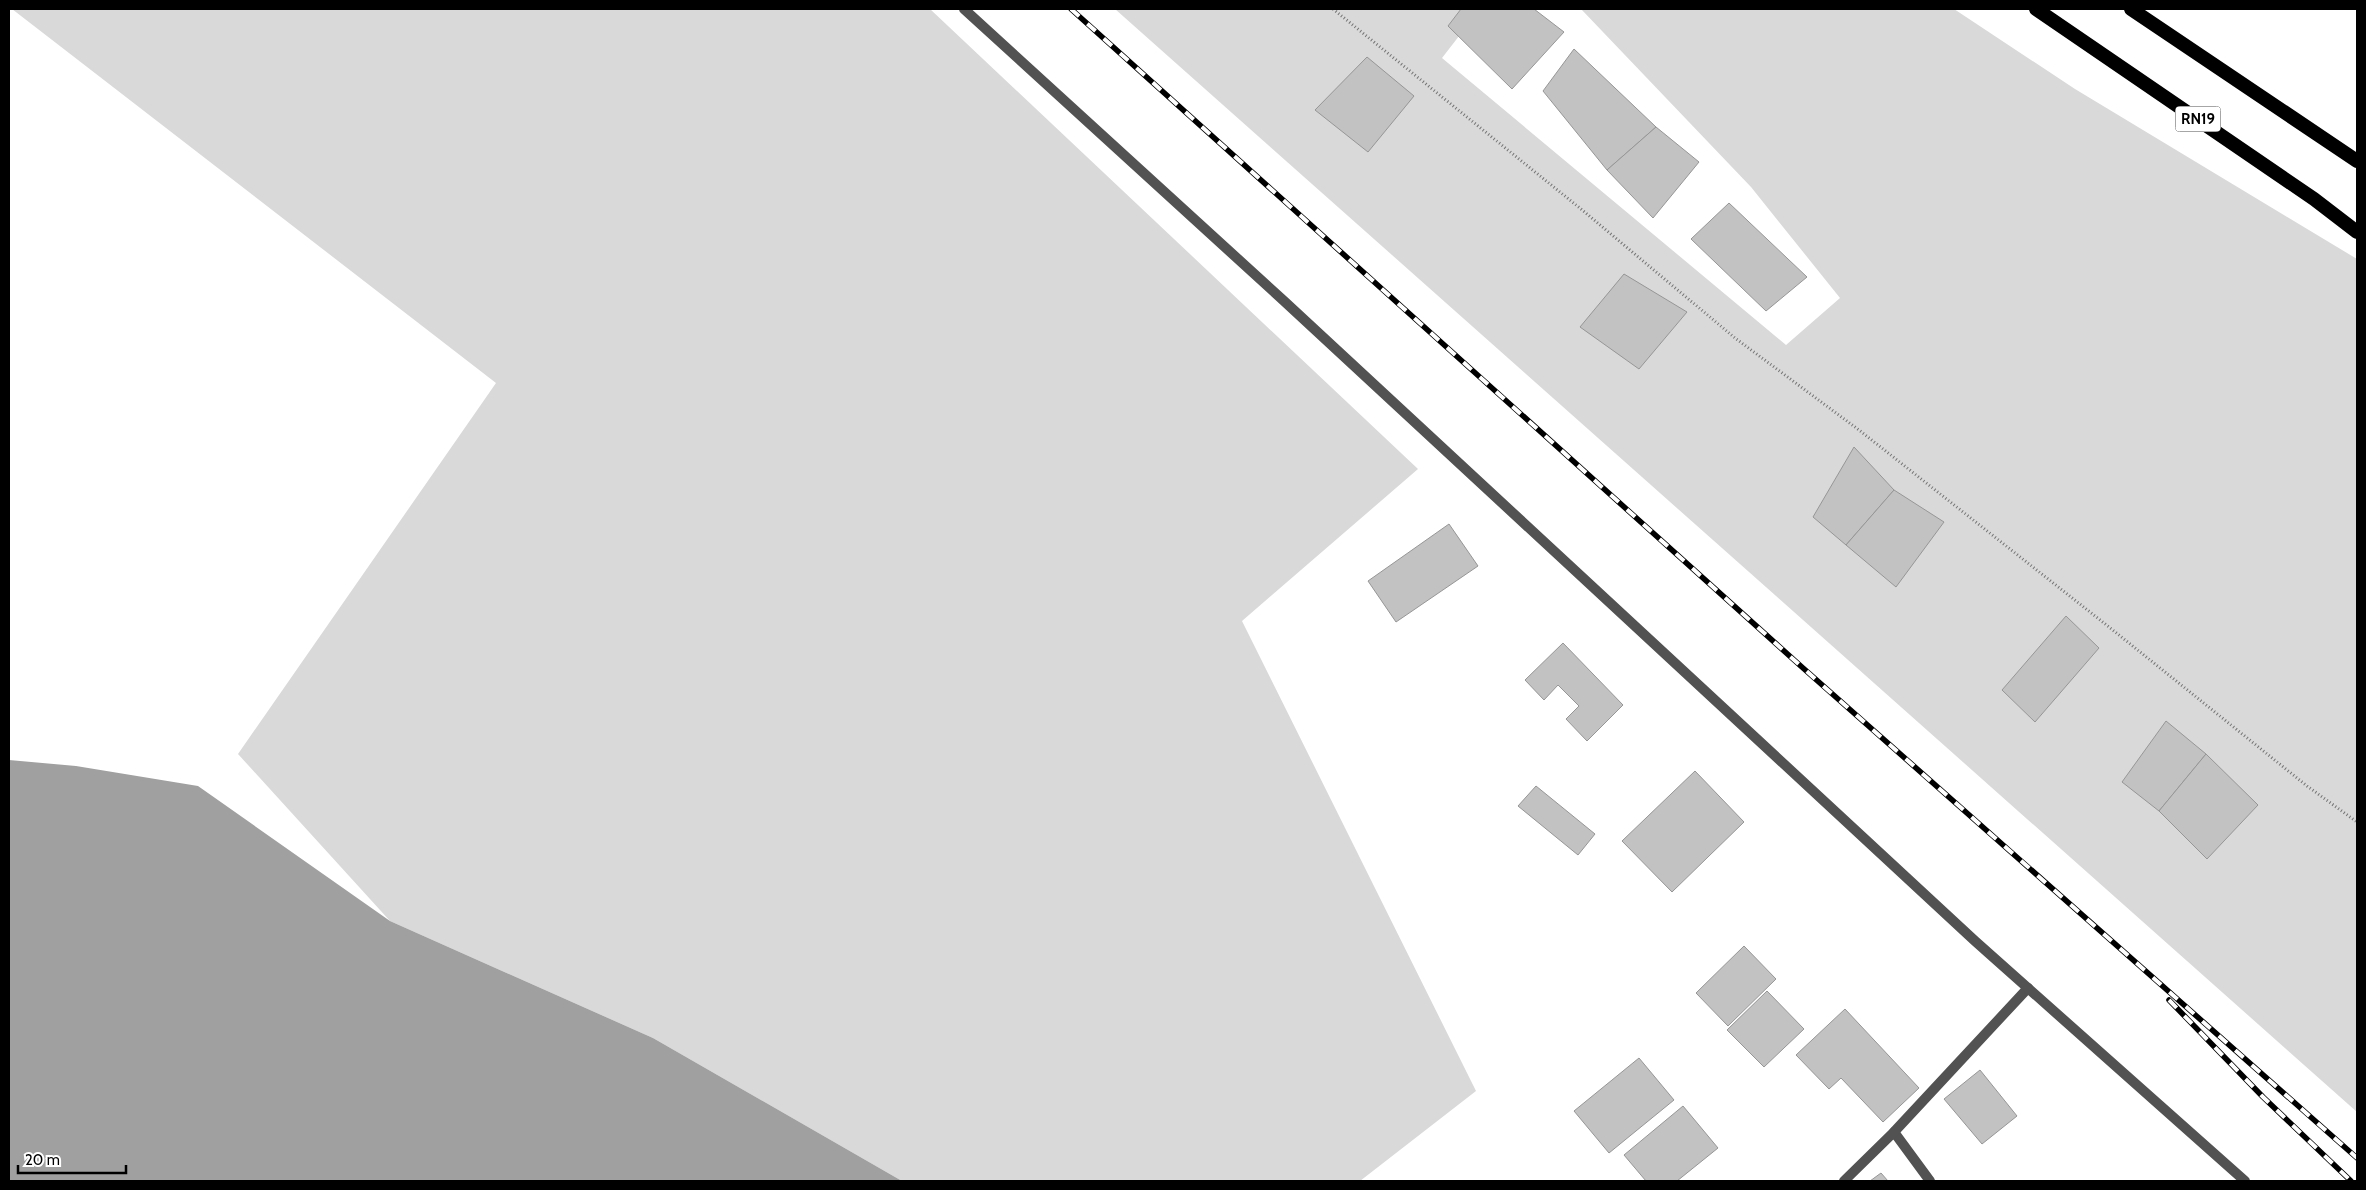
<svg xmlns="http://www.w3.org/2000/svg" width="2366" height="1190" font-family="Cabin,sans-serif">
  <rect width="100%" height="100%" fill="#fff"/>
  <g fill="#d9d9d9">
    <polygon points="12,9 930,9 1418,469 1242,621 1476,1091 1360,1181 902,1181 653,1038 390,921 238,754 496,383"/>
    <polygon points="1115,9 1480,9 1442,58 1786,345 1840,298 1751,187 1581,9 1954,9 2075,89 2357,259 2357,1112"/>
  </g>
  <polygon fill="#a0a0a0" points="9,760 76,766 198,786 390,921 653,1038 902,1181 9,1181"/>
  <g fill="#c2c2c2" stroke="#969696">
    <polygon points="1461,9 1534,9 1564,32 1512,89 1448,26"/>
    <polygon points="1574,49 1656,127 1607,170 1543,91"/>
    <polygon points="1367,57 1414,96 1368,152 1315,110"/>
    <polygon points="1656,127 1699,162 1653,218 1607,170"/>
    <polygon points="1729,203 1807,277 1766,311 1691,239"/>
    <polygon points="1624,274 1687,312 1639,369 1580,327"/>
    <polygon points="1854,447 1894,490 1846,545 1813,517"/>
    <polygon points="1894,490 1944,522 1896,587 1846,545"/>
    <polygon points="1449,524 1478,566 1396,622 1368,581"/>
    <polygon points="2066,616 2099,648 2035,722 2002,690"/>
    <polygon points="1563,643 1623,705 1587,741 1566,719 1579,706 1558,685 1544,700 1525,680"/>
    <polygon points="2166,721 2206,754 2159,811 2122,782"/>
    <polygon points="2206,754 2258,805 2207,859 2159,811"/>
    <polygon points="1695,771 1744,822 1672,892 1622,841"/>
    <polygon points="1536,786 1595,834 1578,855 1518,806"/>
    <polygon points="1744,946 1776,979 1728,1026 1696,993"/>
    <polygon points="1767,991 1804,1029 1764,1067 1727,1030"/>
    <polygon points="1845,1009 1919,1088 1883,1122 1841,1078 1829,1089 1796,1055"/>
    <polygon points="1639,1058 1674,1100 1609,1153 1574,1111"/>
    <polygon points="1980,1070 2017,1116 1982,1144 1944,1099"/>
    <polygon points="1683,1106 1718,1148 1677,1181 1646,1181 1624,1155"/>
    <polygon points="1881,1173 1888,1181 1870,1181"/>
  </g>
  <g fill="none" stroke-linecap="round" stroke-linejoin="round">
    <polyline stroke="#747474" stroke-width="3" stroke-dasharray="1 2.5" stroke-linecap="butt" points="1333,9 1581,209 1735,338 1859,430 2109,627 2307,786 2357,822"/>
    <g stroke="#525252" stroke-width="10">
      <polyline points="1894,1132 1930,1181"/>
      <polyline points="1844,1181 1894,1132 2028,988"/>
    </g>
    <polyline stroke="#525252" stroke-width="10" points="964,9 1284,301 1975,941 2245,1181"/>
    <g stroke="#000" stroke-width="14">
      <polyline points="2036,9 2314,199 2357,232"/>
      <polyline points="2131,9 2357,161"/>
    </g>
    <g stroke="#000" stroke-width="5.5">
      <g id="rail">
        <polyline points="1071,9 1803,668 2357,1158"/>
        <polyline points="2169,1000 2263,1097 2351,1181"/>
      </g>
    </g>
    <use href="#rail" stroke="#fff" stroke-width="4" stroke-dasharray="11" stroke-linecap="butt"/>
  </g>
  <g text-anchor="middle" stroke-width="5" stroke-linejoin="round" paint-order="stroke">
    <rect fill="#fff" stroke="#4c4c4c" stroke-width="1" x="2175.5" y="106.5" width="45" height="25" rx="4"/>
    <g font-size="15" font-weight="bold" fill="#000">
      <text x="2198" y="124">RN19</text>
    </g>
  </g>
  <rect width="2366" height="1190" fill="none" stroke="#000000" stroke-width="20"/>
  <path d="M18 1165v8h108v-8" fill="none" stroke="#000000" stroke-width="2.5"/>
  <text x="25" y="1165" font-size="15" fill="#000000" stroke="#ffffff" stroke-width="4" paint-order="stroke">20 m</text>
</svg>
